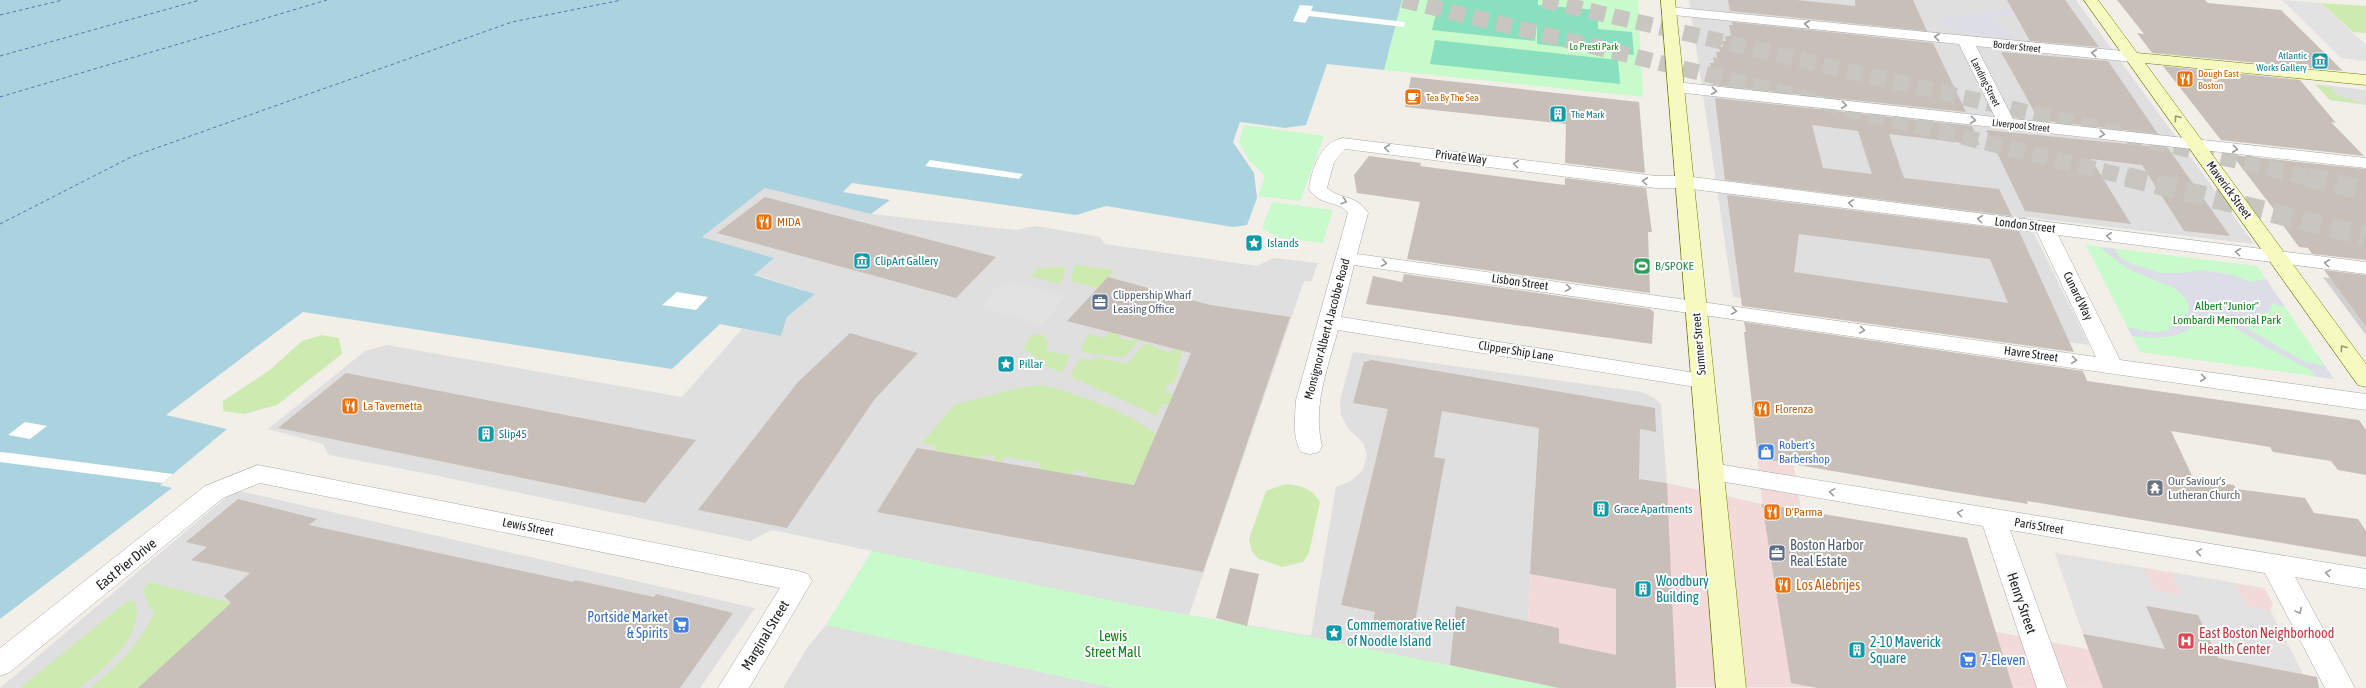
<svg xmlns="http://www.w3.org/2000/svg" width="2366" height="688" font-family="'Asap Condensed',sans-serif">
  <rect width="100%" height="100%" fill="#f2efe9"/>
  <g fill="#e0dfdf">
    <polygon points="1689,0 2076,0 2254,244 2026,217 2089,345 1733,297"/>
    <polygon points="2315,84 2366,90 2366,105 2330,100"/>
    <polygon points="765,188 871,214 1016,230 1036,226 1100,237 1105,244 1257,266 1273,258 1318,263 1311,282 1304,281 1189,615 1311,636 1336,487 1351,481 1363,470 1367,455 1363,443 1348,428 1341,415 1340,400 1353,352 1642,392 1654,398 1661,404 1667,483 1537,463 1528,621 1559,628 1555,687 1559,688 783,688 807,648 826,625 872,551 772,530 750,541 424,473 329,455 323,444 268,429 365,351 387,345 682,397 742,329 781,336 787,317 815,294 754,274 773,258 702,237"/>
    <polygon points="235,490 755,608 700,688 0,688"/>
  </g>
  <polygon fill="#f2dad9" points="1751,393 1788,428 1801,510 1864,521 1869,544 1922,618 2088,649 2055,553 2264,588 2273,603 2270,610 2310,688 1555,687 1559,628 1528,621 1537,463 1667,483 1762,504"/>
  <polygon fill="#d0d0d0" points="2323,277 2366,283 2366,335"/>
  <g fill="#cdebb0">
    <polygon points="2321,3 2366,6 2366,33 2353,32"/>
    <polygon points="2315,84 2333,89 2333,93 2336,95 2366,104 2330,100"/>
    <polygon points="1074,265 1115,270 1098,288 1071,281"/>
    <polygon points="1065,267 1065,274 1060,284 1030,276 1038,268"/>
    <polygon points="1109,332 1120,335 1119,338 1132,341 1134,339 1139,340 1124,358 1082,352 1082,344 1089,334 1104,338"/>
    <polygon points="1033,334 1045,335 1044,340 1049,340 1046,351 1070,355 1062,373 1046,366 1023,348"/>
    <polygon points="322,335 339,338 342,354 277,405 244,414 223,411 223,401 270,370 302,341"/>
    <polygon points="1144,343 1171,353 1174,348 1183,351 1176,369 1179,369 1174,383 1168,383 1165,393 1173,394 1169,405 1162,404 1157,416 1070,376 1080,358 1094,361 1095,357 1127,364"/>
    <path d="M1043,385C1078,394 1128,412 1156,434L1134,485L1086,477L1087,472L1075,470L1072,475L1038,469L1041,463L1005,457L1001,462L994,461L995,456L983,455L981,459L934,451L936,446L922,443L954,405L1018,388Z"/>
    <path d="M1286,484C1301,485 1312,489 1320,502L1309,553L1303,562L1282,567L1259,559L1252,552L1249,539L1266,491Z"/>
    <path d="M149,582L231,603L138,688H90C116,667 142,642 155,611L150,610L143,589Z"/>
    <path d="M131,601H136C136,607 138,615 136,620C132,645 99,674 79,688H20L125,603Z"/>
  </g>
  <g fill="#c8facc">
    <polygon points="1402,0 1638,0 1643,97 1384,70"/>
    <polygon points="1244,125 1324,136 1300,201 1258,196 1265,176 1249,160 1239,142"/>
    <polygon points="1272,202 1333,210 1323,243 1279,238 1262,228"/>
    <polygon points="2086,245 2257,266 2334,379 2140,352"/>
    <polygon points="872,551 1133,605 1311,637 1559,688 1113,688 826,625"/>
  </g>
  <g fill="#88e0be">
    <polygon points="1439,0 1538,0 1538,5 1598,10 1598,29 1632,32 1634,55 1537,44 1537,23 1535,41 1432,30"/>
    <polygon points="1435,40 1618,60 1620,84 1430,64"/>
  </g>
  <g fill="#e2e2e2">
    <polygon points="2282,0 2321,3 2366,45 2366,61 2341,58"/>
    <polygon points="1011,281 1066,296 1042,325 983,309 984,303 995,288"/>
    <polygon points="2055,553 2144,568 2153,588 2157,591 2176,594 2181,593 2170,572 2235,583 2248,607 2270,610 2303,674 2218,658 2198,615 2146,606 2165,649 2084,634"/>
  </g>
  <g fill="#dddde8">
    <polygon points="2020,8 2023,13 1996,17 1993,20 2015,38 1954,32 1955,27 1943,25 1940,18 1954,14 1962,17 1996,10"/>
    <polygon points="2099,247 2116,249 2116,252 2121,258 2132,264 2161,273 2182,273 2202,270 2233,275 2250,282 2266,279 2285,307 2271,303 2272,307 2269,312 2247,316 2244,319 2248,329 2305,362 2325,366 2334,379 2317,377 2309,369 2266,347 2223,320 2211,317 2204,317 2186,331 2174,336 2155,338 2132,336 2127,327 2151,332 2167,331 2188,313 2189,305 2184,297 2174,288 2128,269"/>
  </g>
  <polygon fill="#aad3df" points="0,0 1402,0 1384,70 1327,64 1306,125 1285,128 1240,122 1233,142 1254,173 1257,198 1247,225 1233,227 1106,206 1076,215 852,183 843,192 890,200 871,214 765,188 702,237 774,258 754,275 815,294 787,317 781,336 720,324 672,369 303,312 166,415 227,429 160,485 172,488 0,619"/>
  <g fill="#fff">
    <polygon points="1300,5 1313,6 1311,11 1405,22 1404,27 1309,16 1305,23 1293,21"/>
    <polygon points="930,160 1023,174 1019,179 925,166"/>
    <polygon points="677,292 708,297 696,310 662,305"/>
    <polygon points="25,422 47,426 30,439 8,435"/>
    <polygon points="0,452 10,453 173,474 162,483 0,462"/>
  </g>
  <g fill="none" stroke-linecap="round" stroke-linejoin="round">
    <g stroke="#4a7aab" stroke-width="1" stroke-dasharray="3.5 3" stroke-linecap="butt">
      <polyline points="0,15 63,0"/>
      <polyline points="0,56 200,0"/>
      <polyline points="0,97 327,0"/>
      <polyline points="0,224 131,157 512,22 622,0"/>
    </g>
  </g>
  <g fill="#c7bfb8" fill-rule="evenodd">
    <polygon points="1728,0 1796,0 1855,6 1855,0 1913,0 1927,31 1730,11"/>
    <polygon points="2007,0 2065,0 2099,47 2030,41"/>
    <polygon points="2117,0 2205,0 2208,3 2281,10 2343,71 2152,53 2137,33 2144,34"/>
    <polygon points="1732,22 1933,43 1966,112 1713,85 1710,63 1714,63 1713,57 1717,58 1716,52 1720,52 1719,47 1723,47 1722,41 1726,41 1725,36 1731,36 1729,25 1733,25"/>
    <polygon points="2001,52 2108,61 2158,134 2039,120"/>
    <polygon points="2163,66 2300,80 2336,123 2331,122 2364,156 2221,140"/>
    <polygon points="1411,77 1639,102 1645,173 1565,163 1566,124 1405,107"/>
    <path d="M1715,98L1972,126L1980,145L1889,134L1904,178L1999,189L2012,216L1725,180ZM1812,125L1858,131L1872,174L1823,168Z"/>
    <polygon points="1986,130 2168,148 2230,236 2184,231 2142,165 2091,159 2131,224 2025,211"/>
    <polygon points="2232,155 2366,169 2366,260 2312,254 2308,248 2299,247 2282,224 2286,225"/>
    <polygon points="1369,156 1421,163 1420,166 1565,185 1565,178 1646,188 1652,232 1648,232 1650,293 1407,259 1420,202 1357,193 1354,175"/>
    <path d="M1727,195L2019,231L2074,352L1742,306ZM1799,234L1990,259L2008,303L1794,272Z"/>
    <polygon points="765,197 996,257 956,298 717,233"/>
    <polygon points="2324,270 2366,275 2366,326"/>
    <polygon points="1404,274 1650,309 1654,312 1652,344 1366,304 1373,276 1402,282"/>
    <polygon points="1108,277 1210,305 1290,317 1203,572 877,512 917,448 1134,485 1191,353 1067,321"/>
    <polygon points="1744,322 2083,371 2087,381 2359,420 2366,430 2366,475 2338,470 2331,461 2273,452 2270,447 2171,431 2194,480 2234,485 2236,489 2305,498 2314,513 2358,519 2366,531 2366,557 2027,501 2028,504 1954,492 1758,458 1744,332 1746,332"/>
    <polygon points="850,333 918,353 874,400 787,528 698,510 798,382"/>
    <polygon points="1372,360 1655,408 1656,432 1640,429 1639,479 1667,483 1676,688 1559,688 1450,665 1456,606 1559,628 1559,643 1616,655 1616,589 1530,574 1539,428 1442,411 1434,457 1445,459 1413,633 1373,624 1375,612 1341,605 1388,409 1353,403 1364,362"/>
    <polygon points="346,373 696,440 645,503 278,428"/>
    <polygon points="238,499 317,519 309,525 573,582 575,580 654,597 656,594 733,613 680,688 138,688 231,603 224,596 250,573 191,560 207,547 186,542"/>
    <polygon points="1762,504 1967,538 2013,688 1817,688 1791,683"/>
    <polygon points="1230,568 1259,574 1247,626 1216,618"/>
    <polygon points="2146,606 2198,615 2218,658 2317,677 2319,688 2103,688 2083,634 2165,649"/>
  </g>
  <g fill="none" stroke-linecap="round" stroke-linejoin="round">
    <g stroke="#c8c6c1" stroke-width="16" stroke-dasharray="16 8" stroke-linecap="butt">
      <polyline points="1403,0 2131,178"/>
      <polyline points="1543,0 2311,178"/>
    </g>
    <g stroke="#c8c6c1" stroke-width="20" stroke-dasharray="20 10" stroke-linecap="butt">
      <polyline points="2127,177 2366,236"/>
      <polyline points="2307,177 2366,191"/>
    </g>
    <g stroke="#a9a9a9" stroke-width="1">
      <g id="street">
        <polygon points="1669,7 2133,52 2139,54 2141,57 2139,60 2133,62 1976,46 2013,119 2366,158 2366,168 1676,92 1670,90 1668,87 1670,84 1676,82 1995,117 1959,44 1664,14 1662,11 1664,8"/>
        <path d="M1342,138L1656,176H1684L2366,262V274L2058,235L2120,360L2366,394V410L1354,265L1341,317L1702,374L1710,376L1713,381L1710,386L1702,388L1338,330C1328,367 1312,407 1322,446L1319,452L1310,454L1301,452C1292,436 1295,418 1296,400L1348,213C1339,200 1321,207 1309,189C1312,169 1320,143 1342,138ZM1345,149L1656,188H1684L2037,232L2096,357L1357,254L1368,213C1355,193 1342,201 1327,188L1334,162Z"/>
        <polygon points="1711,463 2366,569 2366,589 2295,577 2355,688 2325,688 2265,573 2010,530 2067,688 2037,688 1983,526 1702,478 1699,472 1702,466"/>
        <polygon points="258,465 798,571 808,574 812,581 749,688 718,688 780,588 260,483 223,498 10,672 0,676 0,648 205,486"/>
      </g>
    </g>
    <g stroke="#707d05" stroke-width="1">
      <g id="secondary">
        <polygon points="1661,0 1675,0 1746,688 1716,688"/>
        <polygon points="2084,0 2098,0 2137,53 2366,75 2366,85 2145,63 2366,364 2366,387 2358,385"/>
      </g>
    </g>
    <use href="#street" fill="#fff" fill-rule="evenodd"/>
    <use href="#secondary" fill="#f7fabf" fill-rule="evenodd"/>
  </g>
  <defs><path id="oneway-chevron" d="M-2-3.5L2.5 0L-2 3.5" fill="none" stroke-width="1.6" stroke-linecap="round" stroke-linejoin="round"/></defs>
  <g stroke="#9c9c9c">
    <use href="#oneway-chevron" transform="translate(1807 24) rotate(-174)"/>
    <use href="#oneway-chevron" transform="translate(1937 37) rotate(-174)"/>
    <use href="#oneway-chevron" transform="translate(2094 53) rotate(-174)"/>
    <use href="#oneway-chevron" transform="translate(1714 91) rotate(6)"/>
    <use href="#oneway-chevron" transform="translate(1844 105) rotate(6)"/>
    <use href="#oneway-chevron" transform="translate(1973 120) rotate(6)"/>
    <use href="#oneway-chevron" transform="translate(2102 134) rotate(6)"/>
    <use href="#oneway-chevron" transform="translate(1387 148) rotate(-173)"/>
    <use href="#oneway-chevron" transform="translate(2235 149) rotate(6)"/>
    <use href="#oneway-chevron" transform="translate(1516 164) rotate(-173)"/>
    <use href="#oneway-chevron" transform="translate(1645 181) rotate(-173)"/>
    <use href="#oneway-chevron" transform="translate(1344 201) rotate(19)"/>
    <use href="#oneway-chevron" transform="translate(1851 203) rotate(-173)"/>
    <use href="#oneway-chevron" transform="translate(1980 219) rotate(-173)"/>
    <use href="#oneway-chevron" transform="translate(2109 236) rotate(-173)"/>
    <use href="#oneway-chevron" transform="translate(2238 252) rotate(-173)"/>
    <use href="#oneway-chevron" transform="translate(1384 263) rotate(8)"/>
    <use href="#oneway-chevron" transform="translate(2327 263) rotate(-173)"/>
    <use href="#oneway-chevron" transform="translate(1568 288) rotate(8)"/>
    <use href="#oneway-chevron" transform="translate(1734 311) rotate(8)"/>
    <use href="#oneway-chevron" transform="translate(1862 330) rotate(8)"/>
    <use href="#oneway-chevron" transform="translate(2074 360) rotate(8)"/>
    <use href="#oneway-chevron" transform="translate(2203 378) rotate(8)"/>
    <use href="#oneway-chevron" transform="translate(1832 492) rotate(-171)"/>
    <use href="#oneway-chevron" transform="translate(1960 513) rotate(-171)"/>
    <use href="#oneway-chevron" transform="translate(2199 552) rotate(-171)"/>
    <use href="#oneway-chevron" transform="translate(2328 573) rotate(-171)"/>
    <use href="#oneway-chevron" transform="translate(2299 611) rotate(62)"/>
  </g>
  <g stroke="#979978">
    <use href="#oneway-chevron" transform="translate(2177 118) rotate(-126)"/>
    <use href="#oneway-chevron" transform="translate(2343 348) rotate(-126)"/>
  </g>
  <defs>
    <g id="museum-square" transform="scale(0.9)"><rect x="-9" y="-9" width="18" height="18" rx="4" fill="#0f9aa8" stroke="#fff"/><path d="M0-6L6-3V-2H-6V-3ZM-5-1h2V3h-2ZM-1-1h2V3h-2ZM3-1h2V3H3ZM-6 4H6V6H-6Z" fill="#fff"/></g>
    <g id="restaurant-square" transform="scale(0.9)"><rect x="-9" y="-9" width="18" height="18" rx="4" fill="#e8710a" stroke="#fff"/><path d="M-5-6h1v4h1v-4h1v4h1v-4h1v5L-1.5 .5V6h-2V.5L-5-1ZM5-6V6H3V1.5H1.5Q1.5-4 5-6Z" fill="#fff"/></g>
    <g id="cafe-square" transform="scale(0.9)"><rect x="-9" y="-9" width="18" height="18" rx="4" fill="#e8710a" stroke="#fff"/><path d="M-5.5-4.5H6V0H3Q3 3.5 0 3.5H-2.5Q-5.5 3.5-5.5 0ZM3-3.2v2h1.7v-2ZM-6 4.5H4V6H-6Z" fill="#fff"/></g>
    <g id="building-square" transform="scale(0.9)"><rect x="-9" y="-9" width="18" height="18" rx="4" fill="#0f9aa8" stroke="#fff"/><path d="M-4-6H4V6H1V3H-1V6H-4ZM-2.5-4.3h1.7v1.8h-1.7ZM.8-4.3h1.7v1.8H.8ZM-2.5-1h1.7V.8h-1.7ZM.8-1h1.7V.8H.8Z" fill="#fff"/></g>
    <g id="sight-square" transform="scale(0.9)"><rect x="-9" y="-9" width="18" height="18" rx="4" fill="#0f9aa8" stroke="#fff"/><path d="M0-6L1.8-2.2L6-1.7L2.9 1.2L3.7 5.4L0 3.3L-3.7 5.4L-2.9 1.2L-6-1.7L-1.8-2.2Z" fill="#fff"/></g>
    <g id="stadium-square" transform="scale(0.9)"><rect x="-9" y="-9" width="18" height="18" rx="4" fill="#2e9e5b" stroke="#fff"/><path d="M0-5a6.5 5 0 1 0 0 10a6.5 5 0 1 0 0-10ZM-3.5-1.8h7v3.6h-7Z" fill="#fff"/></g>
    <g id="office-square" transform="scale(0.9)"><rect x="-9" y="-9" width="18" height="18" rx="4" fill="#5c6f8a" stroke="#fff"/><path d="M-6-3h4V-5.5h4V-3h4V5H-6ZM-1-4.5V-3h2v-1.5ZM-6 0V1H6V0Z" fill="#fff"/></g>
    <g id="shop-square" transform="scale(0.9)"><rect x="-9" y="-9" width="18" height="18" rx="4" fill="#3f7fe0" stroke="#fff"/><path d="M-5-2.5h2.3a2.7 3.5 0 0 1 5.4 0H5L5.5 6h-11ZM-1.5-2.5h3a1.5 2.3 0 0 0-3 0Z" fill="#fff"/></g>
    <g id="temple-square" transform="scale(0.9)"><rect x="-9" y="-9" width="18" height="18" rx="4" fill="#6b7280" stroke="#fff"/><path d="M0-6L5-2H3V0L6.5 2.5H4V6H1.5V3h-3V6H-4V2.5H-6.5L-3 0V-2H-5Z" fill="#fff"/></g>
    <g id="supermarket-square" transform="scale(0.9)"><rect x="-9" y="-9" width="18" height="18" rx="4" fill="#3f7fe0" stroke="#fff"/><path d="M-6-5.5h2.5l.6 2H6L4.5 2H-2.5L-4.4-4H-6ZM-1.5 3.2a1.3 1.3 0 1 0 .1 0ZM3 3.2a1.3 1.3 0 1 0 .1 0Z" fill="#fff"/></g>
    <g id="hospital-square" transform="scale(0.9)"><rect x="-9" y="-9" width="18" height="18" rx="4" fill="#e0444e" stroke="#fff"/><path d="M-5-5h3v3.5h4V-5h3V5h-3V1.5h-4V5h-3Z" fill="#fff"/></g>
  </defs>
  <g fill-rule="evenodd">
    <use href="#museum-square" x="2320" y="61"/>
    <use href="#restaurant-square" x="2185" y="79"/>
    <use href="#cafe-square" x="1413" y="97"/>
    <use href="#building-square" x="1558" y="114"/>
    <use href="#restaurant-square" x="764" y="222"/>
    <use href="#sight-square" x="1254" y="243"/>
    <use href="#museum-square" x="862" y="261"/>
    <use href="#stadium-square" x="1642" y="266"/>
    <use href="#office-square" x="1100" y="302"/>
    <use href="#sight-square" x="1006" y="364"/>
    <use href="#restaurant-square" x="350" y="406"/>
    <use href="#restaurant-square" x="1762" y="409"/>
    <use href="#building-square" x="486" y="434"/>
    <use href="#shop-square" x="1766" y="452"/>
    <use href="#temple-square" x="2155" y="488"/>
    <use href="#building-square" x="1601" y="509"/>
    <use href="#restaurant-square" x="1772" y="512"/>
    <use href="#office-square" x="1777" y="553"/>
    <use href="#restaurant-square" x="1783" y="585"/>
    <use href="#building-square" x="1643" y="589"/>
    <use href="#supermarket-square" x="681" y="625"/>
    <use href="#sight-square" x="1334" y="633"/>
    <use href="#hospital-square" x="2186" y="641"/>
    <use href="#building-square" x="1857" y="650"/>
    <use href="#supermarket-square" x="1968" y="660"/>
  </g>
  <g text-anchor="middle" stroke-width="4" stroke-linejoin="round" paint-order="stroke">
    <g font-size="10" fill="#0c8416" stroke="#fff">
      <text x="1594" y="50">Lo Presti Park</text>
    </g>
    <g font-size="10" fill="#222" stroke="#fff">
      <text transform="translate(2017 46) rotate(6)" y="4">Border Street</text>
      <text transform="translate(1986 82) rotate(63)" y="4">Landing Street</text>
      <text transform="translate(2021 125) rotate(6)" y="4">Liverpool Street</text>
    </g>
    <g font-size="10" fill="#0d838f" stroke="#fff" text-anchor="end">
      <text x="2307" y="59">Atlantic<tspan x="2307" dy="12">Works Gallery</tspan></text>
      <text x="1571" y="118" text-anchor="start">The Mark</text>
    </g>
    <g font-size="10" fill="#c56008" stroke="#fff" text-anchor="start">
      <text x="2198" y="77">Dough East<tspan x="2198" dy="12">Boston</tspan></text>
      <text x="1426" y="101">Tea By The Sea</text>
    </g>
    <g font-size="12" fill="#222" stroke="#fff">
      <text transform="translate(1461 157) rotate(7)" y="4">Private Way</text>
      <text transform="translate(2229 190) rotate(54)" y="4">Maverick Street</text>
      <text transform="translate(2025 225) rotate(7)" y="4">London Street</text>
      <text transform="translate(1520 282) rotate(8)" y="4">Lisbon Street</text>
      <text transform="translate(2078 296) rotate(64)" y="4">Cunard Way</text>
      <text transform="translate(1327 329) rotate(-75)" y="4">Monsignor Albert A Jacobbe Road</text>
      <text transform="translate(1699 344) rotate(-95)" y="4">Sumner Street</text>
      <text transform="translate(1516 351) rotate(9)" y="4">Clipper Ship Lane</text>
      <text transform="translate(2031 354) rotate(8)" y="4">Havre Street</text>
      <text transform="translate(2039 526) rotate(9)" y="4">Paris Street</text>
      <text transform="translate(528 527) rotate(11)" y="4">Lewis Street</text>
    </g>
    <g font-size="12" fill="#c56008" stroke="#fff" text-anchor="start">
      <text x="777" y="226">MIDA</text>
      <text x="363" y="410">La Tavernetta</text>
      <text x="1775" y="413">Florenza</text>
      <text x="1785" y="516">D'Parma</text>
    </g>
    <g font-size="12" fill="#0d838f" stroke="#fff" text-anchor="start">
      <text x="1267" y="247">Islands</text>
      <text x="875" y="265">ClipArt Gallery</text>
      <text x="1019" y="368">Pillar</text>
      <text x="499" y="438">Slip45</text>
      <text x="1614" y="513">Grace Apartments</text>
    </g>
    <g font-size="12" fill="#27864d" stroke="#fff" text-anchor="start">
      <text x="1655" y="270">B/SPOKE</text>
    </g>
    <g font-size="12" fill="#4e5e75" stroke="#fff" text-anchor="start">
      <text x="1113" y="299">Clippership Wharf<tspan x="1113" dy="14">Leasing Office</tspan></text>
    </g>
    <g font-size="12" fill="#0c8416" stroke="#fff">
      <text x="2227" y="310">Albert "Junior"<tspan x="2227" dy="14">Lombardi Memorial Park</tspan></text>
    </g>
    <g font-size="12" fill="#366cbe" stroke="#fff" text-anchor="start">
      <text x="1779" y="449">Robert's<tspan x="1779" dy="14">Barbershop</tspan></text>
    </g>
    <g font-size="12" fill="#5b616d" stroke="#fff" text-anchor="start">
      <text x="2168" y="485">Our Saviour's<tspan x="2168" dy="14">Lutheran Church</tspan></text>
    </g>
    <g font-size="14" fill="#4e5e75" stroke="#fff" text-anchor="start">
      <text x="1790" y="550">Boston Harbor<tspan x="1790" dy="16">Real Estate</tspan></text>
    </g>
    <g font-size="14" fill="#222" stroke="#fff">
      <text transform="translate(126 564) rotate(-39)" y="5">East Pier Drive</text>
      <text transform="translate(2022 603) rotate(71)" y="5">Henry Street</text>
      <text transform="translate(765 635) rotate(-59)" y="5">Marginal Street</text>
    </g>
    <g font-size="14" fill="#0d838f" stroke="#fff" text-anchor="start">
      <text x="1656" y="586">Woodbury<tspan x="1656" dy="16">Building</tspan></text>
      <text x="1347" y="630">Commemorative Relief<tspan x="1347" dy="16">of Noodle Island</tspan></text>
      <text x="1870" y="647">2-10 Maverick<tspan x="1870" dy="16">Square</tspan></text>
    </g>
    <g font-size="14" fill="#c56008" stroke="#fff" text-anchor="start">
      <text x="1796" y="590">Los Alebrijes</text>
    </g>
    <g font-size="14" fill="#366cbe" stroke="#fff" text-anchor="end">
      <text x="668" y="622">Portside Market<tspan x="668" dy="16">&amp; Spirits</tspan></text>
      <text x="1981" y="665" text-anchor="start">7-Eleven</text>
    </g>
    <g font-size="14" fill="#be3a42" stroke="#fff" text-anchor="start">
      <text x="2199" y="638">East Boston Neighborhood<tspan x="2199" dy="16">Health Center</tspan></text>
    </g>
    <g font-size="14" fill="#0c8416" stroke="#fff">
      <text x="1113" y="641">Lewis<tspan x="1113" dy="16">Street Mall</tspan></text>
    </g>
  </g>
</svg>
